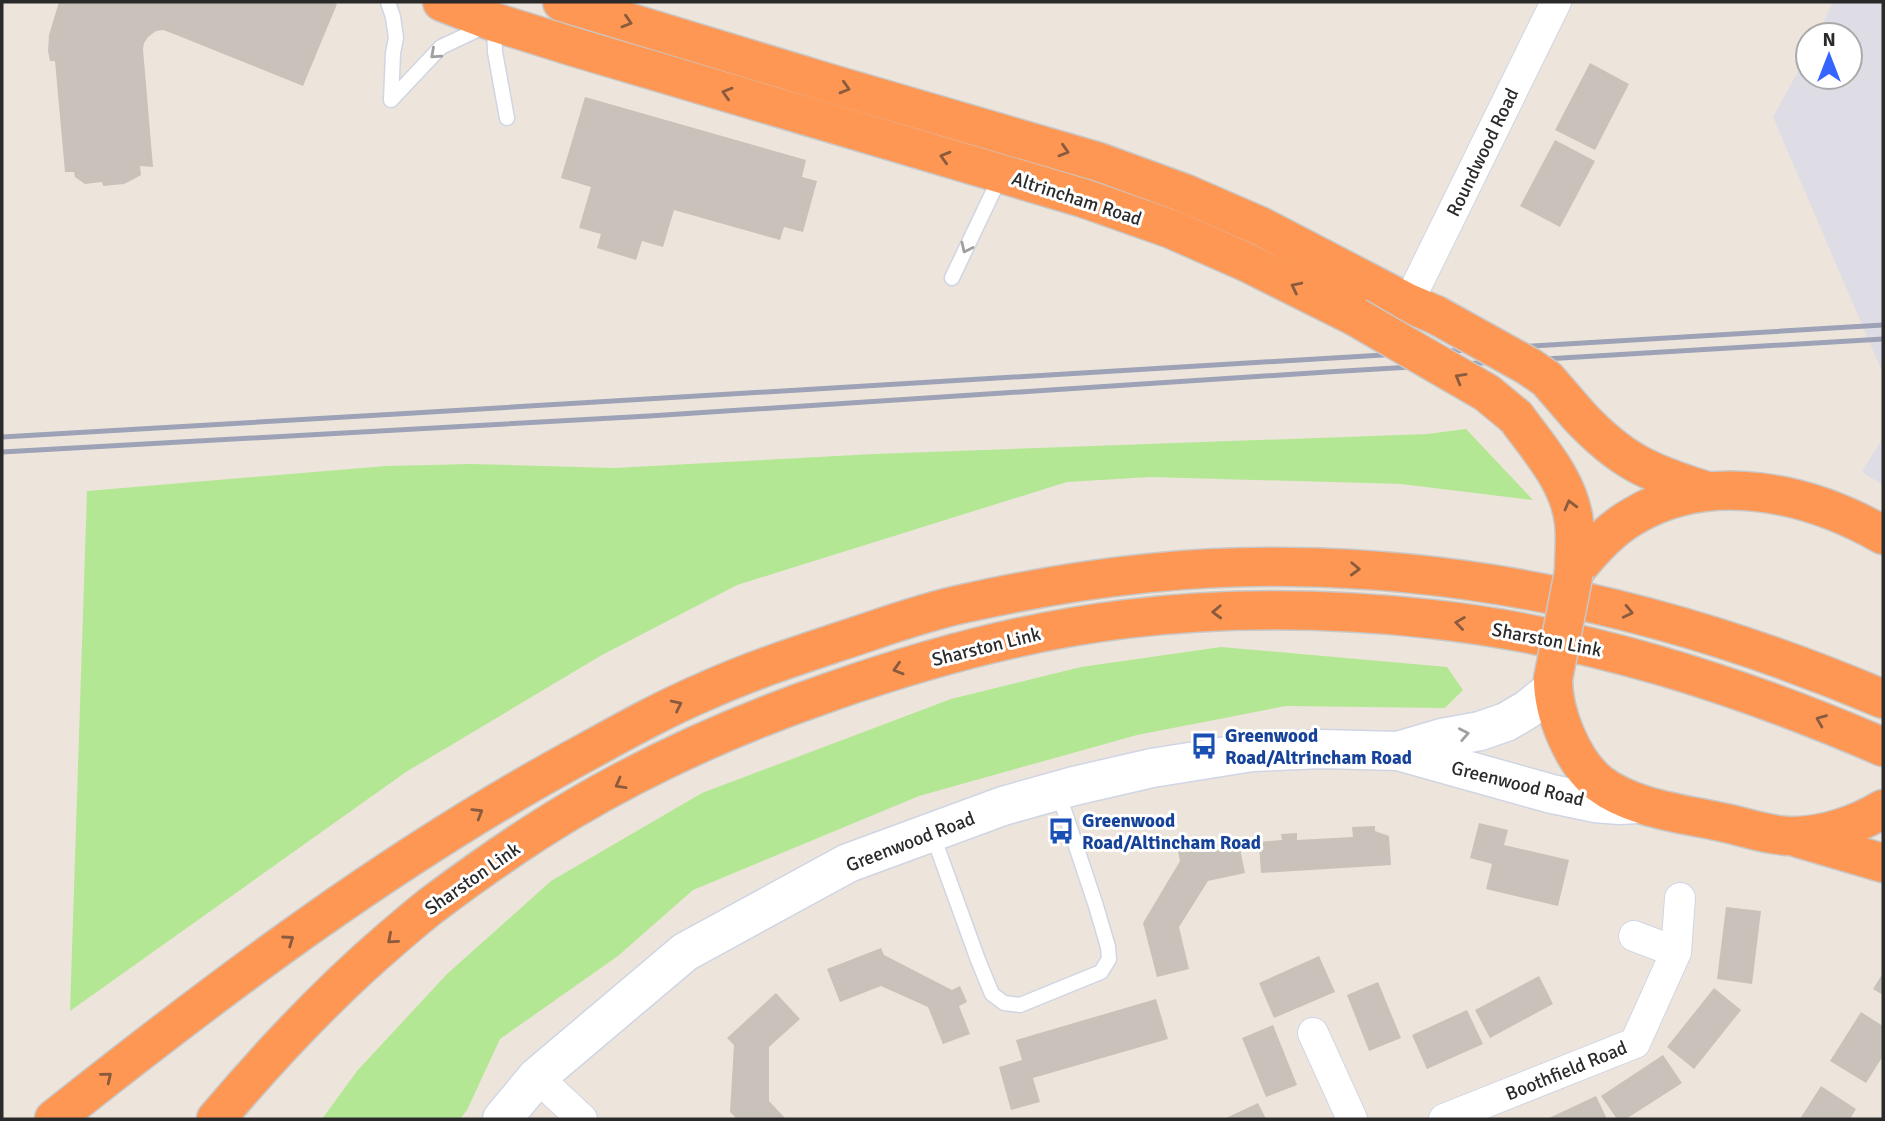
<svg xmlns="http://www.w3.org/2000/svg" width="1885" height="1121" font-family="Signika,sans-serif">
  <rect width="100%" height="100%" fill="#ede5db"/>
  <g fill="#dedce5">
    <polygon points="1833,2 1883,2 1883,374 1773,117 1808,53 1808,77 1850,77 1850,35 1817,35"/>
    <polygon points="1883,437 1883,485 1862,472"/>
  </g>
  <g fill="#b4e794">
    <polygon points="1466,429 1533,500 1401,484 1151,477 1067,482 737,585 602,655 406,772 70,1011 87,491 386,466 471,464 614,468 874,454 1427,434"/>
    <polygon points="1221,647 1447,667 1463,690 1445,708 1286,706 1137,735 919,796 693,890 618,956 500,1039 467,1110 460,1119 322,1119 357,1071 447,974 551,881 702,793 951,699 1081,667"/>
  </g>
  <g fill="#c8c2bb">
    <polygon points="59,2 332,2 337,4 303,86 174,34 163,30 156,31 148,37 144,43 143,49 153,167 140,166 141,175 132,180 124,184 103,186 102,182 85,184 75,177 74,172 65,172 55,61 50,61 48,51 49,35"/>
    <polygon points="1590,63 1629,84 1595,150 1555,130"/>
    <polygon points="585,97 806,160 802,177 817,181 803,232 784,227 780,240 674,210 663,247 642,241 636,260 597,248 601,234 579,228 591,187 561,178"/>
    <polygon points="1555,140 1595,161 1560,227 1520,206"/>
    <polygon points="1479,823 1508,830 1504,845 1569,860 1558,906 1486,889 1492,864 1470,858"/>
    <polygon points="1375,826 1375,831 1389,836 1391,865 1261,873 1259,842 1282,840 1281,834 1297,833 1297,840 1353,837 1352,827"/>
    <polygon points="1238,839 1245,873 1208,881 1179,927 1189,969 1157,977 1143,923 1180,861 1178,851"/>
    <polygon points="1726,907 1761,911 1752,984 1717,979"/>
    <polygon points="881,948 884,955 952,990 960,986 967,1002 959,1006 970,1034 943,1044 928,1007 881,986 840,1002 827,969"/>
    <polygon points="1319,956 1335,992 1274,1018 1259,983"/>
    <polygon points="1883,973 1883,995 1873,989"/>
    <polygon points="1539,976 1553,1004 1490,1038 1475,1010"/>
    <polygon points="1378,982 1401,1038 1369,1051 1347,995"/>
    <polygon points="1714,988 1741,1010 1694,1069 1667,1047"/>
    <polygon points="776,993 800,1019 769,1047 769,1101 786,1119 737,1119 730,1112 734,1045 727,1038"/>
    <polygon points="1156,999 1168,1039 1033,1078 1040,1102 1011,1110 999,1067 1022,1060 1016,1040"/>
    <polygon points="1467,1010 1483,1044 1427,1069 1412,1035"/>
    <polygon points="1861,1012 1883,1026 1883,1056 1866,1083 1830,1061"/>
    <polygon points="1273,1025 1297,1085 1266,1097 1242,1038"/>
    <polygon points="1663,1055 1682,1083 1626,1119 1617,1119 1601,1096"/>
    <polygon points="1821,1086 1856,1109 1850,1119 1800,1119"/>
    <polygon points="1596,1096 1607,1119 1547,1119"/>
    <polygon points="1258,1103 1266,1119 1224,1119"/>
  </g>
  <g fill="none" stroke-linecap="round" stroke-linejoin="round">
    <g stroke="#d0d5e4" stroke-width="17">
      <g id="lane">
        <polyline points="388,2 393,17 396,38 393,53 391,100 441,47 494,22 495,52 507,118"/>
        <polyline points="952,278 1001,175"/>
        <polyline points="932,833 978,960 992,994 1004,1003 1020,1005 1101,972 1109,959 1108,947 1096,906 1058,792"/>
      </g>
    </g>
    <g stroke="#d0d5e4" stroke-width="32">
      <g id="street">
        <polyline points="1408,303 1556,2"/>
        <polyline points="1634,936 1676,952"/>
        <polyline points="1313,1033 1352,1119"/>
        <polyline points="537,1077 582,1119"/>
        <polyline points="1444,1119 1635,1043 1676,952 1680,898"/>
      </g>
    </g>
    <g stroke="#d0d5e4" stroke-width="41">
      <g id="secondary">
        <polyline points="1398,751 1442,738 1480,731 1506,722 1528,709 1553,689"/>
        <polyline points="502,1119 537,1077 685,952 848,863 1003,806 1074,786 1152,768 1252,752 1322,749 1398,751 1552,794 1595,803 1620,805 1639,804"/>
      </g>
    </g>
    <g stroke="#c8c8c8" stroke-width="41">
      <g id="highway">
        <polyline points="442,2 494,22 574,47 1083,198 1171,229 1246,262 1356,317"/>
        <polyline points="562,2 832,84 1099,162 1184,193 1260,226 1408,303 1436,315"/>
        <path d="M1579,416C1621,461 1649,473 1707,491"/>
        <path d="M1516,417C1540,450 1569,481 1574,522C1576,539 1574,556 1574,572"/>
        <path d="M1574,572C1590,552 1609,530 1632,517C1710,470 1808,492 1883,535"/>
        <path d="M1553,679C1553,713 1572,761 1599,783C1634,810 1687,814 1730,824C1750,829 1772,836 1792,836C1823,836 1857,825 1883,809"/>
        <polyline points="1798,838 1883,863"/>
        <path d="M54,1119C224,984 398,853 590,750C628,729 666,708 706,691C748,672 793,657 838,642C878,629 920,613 962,604C1069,580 1181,565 1290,567C1495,569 1695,619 1883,699"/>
        <path d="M216,1119C270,1055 326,995 390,940C404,928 418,916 432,905C476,872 523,839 570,811C652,762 740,723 830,692C927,658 1025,631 1126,619C1227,607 1330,608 1431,619C1588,636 1739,685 1883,747"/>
      </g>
    </g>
    <use href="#lane" stroke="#fff" stroke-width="14"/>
    <use href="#street" stroke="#fff" stroke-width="30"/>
    <use href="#secondary" stroke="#fff" stroke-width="38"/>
    <use href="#highway" stroke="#ff9754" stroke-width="38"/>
    <g stroke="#9ea2b6" stroke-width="5">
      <polyline points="2,437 397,414 1883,325"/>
      <polyline points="2,452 649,416 1327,372 1883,339"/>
    </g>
    <g stroke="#c8c8c8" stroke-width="41" stroke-linecap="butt">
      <g id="highway-bridge">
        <polyline points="1436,315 1528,366 1547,379 1579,416"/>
        <polyline points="1356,317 1487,393 1516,417"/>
        <polyline points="1553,679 1574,572"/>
      </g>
    </g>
    <use href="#highway-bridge" stroke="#ff9754" stroke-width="38"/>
  </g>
  <defs><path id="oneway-chevron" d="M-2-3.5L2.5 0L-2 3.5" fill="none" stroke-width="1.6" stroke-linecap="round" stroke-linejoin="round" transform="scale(1.75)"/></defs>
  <g stroke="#8a5b3d">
    <use href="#oneway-chevron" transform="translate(627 22) rotate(17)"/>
    <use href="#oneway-chevron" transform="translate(845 88) rotate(16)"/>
    <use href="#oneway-chevron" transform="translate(727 93) rotate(-163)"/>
    <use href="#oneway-chevron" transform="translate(1064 151) rotate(17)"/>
    <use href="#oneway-chevron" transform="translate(945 157) rotate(-164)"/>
    <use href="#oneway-chevron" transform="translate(1296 287) rotate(-154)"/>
    <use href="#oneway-chevron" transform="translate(1460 378) rotate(-150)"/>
    <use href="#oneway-chevron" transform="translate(1570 505) rotate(-105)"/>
    <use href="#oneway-chevron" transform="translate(1355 569) rotate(2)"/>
    <use href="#oneway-chevron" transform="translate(1217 612) rotate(178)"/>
    <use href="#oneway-chevron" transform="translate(1628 612) rotate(13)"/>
    <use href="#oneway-chevron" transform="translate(1460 623) rotate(-172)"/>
    <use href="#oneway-chevron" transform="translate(898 669) rotate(163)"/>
    <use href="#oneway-chevron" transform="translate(677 705) rotate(-26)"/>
    <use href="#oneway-chevron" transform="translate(1821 720) rotate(-158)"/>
    <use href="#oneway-chevron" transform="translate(620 784) rotate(151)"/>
    <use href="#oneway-chevron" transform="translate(478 813) rotate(-31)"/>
    <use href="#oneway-chevron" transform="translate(392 939) rotate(139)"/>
    <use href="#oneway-chevron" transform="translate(289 940) rotate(-35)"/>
    <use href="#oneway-chevron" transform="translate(107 1077) rotate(-39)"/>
  </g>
  <g stroke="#9f9f9f">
    <use href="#oneway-chevron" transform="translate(435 54) rotate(138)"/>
    <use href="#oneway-chevron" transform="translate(966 248) rotate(115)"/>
    <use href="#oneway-chevron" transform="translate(1464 734) rotate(-11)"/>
  </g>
  <defs>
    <g id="bus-bare" transform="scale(2.1)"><path d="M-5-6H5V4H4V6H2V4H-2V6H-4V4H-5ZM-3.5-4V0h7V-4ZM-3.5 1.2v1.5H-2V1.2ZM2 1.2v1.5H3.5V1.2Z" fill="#1a4fb4" stroke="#fff" stroke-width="2.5" paint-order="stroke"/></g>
  </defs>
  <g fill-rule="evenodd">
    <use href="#bus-bare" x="1204" y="746"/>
    <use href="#bus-bare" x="1061" y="831"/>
  </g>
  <g text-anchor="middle" stroke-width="6" stroke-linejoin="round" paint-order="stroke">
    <g font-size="19" fill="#2a2a2a" stroke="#fff">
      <text transform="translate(1482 152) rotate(-64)" y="7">Roundwood Road</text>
      <text transform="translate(1077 198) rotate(18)" y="7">Altrincham Road</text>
      <text transform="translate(1547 639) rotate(11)" y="7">Sharston Link</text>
      <text transform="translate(986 646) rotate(-14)" y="7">Sharston Link</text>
      <text transform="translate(1518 783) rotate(14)" y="7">Greenwood Road</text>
      <text transform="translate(910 841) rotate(-21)" y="7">Greenwood Road</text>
      <text transform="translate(472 878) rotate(-35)" y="7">Sharston Link</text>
      <text transform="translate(1566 1070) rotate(-22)" y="7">Boothfield Road</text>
    </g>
    <g font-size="19" font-weight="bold" fill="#164399" stroke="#fff" text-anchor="start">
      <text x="1225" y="742">Greenwood<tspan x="1225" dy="22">Road/Altrincham Road</tspan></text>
      <text x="1082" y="827">Greenwood<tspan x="1082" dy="22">Road/Altincham Road</tspan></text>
    </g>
  </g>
  <rect width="1885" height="1121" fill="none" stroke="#2a2a2a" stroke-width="7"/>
  <g transform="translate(1829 56)"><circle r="33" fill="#ffffff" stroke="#aaaaaa" stroke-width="2"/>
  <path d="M0-5L12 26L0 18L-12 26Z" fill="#3664ff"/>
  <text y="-10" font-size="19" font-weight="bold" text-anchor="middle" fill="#2a2a2a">N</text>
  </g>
</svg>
